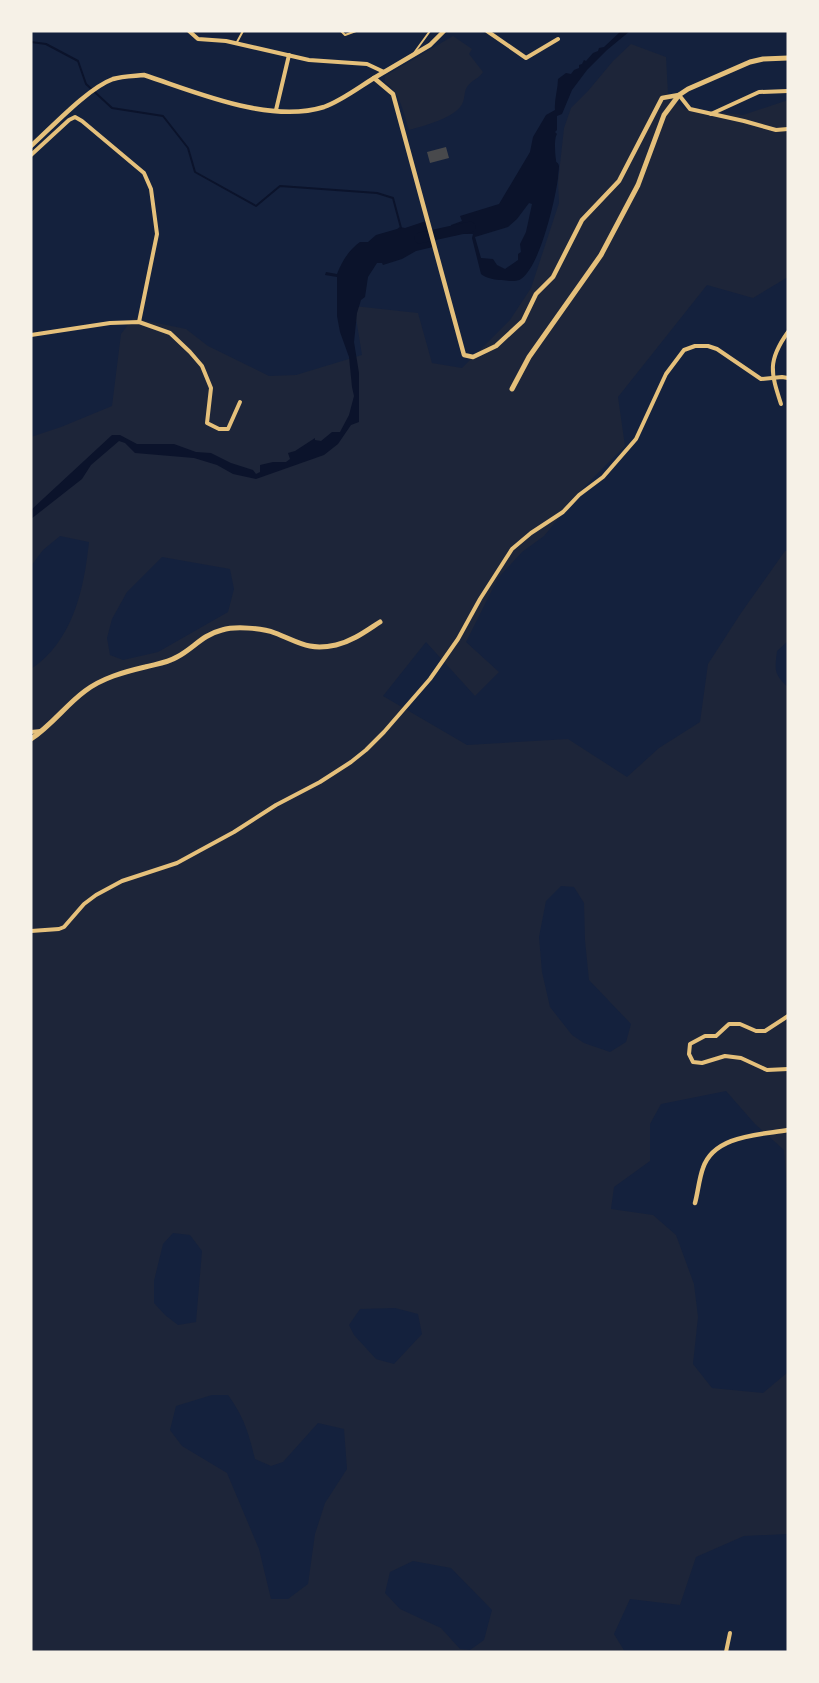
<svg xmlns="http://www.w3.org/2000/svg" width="819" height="1683" font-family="'Nunito Sans',sans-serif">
  <rect width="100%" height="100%" fill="#14213d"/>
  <g fill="#1d2539" fill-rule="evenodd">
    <path d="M453,36L472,49L469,54L483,72C479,79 471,80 467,87C464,92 465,97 463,102C457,118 423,126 409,130C403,112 401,94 385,82V76Z"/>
    <path d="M631,44L666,57L668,94L685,110L690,109L743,115L788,100V277L753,298L707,285L618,397L625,446L586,485L544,536L522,552L498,578L466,642L499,672L475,696L426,642L383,696L467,745L568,739L627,777L659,748L700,722L708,664L741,613L785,551H788V641L777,651C775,669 773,674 788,687V1203L784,1150L755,1124L726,1091L661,1104L650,1124V1161L614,1187L611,1209L653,1215L676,1235L694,1284L698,1317L693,1364L712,1388L763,1393L788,1372V1534L744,1536L696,1557L680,1605L630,1599L614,1634L625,1652H31V669C73,641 84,589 89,542L60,536L43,550L31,566V437L61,427L112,406L121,334L133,318L186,329L208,346L269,376L296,375L362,355L354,306L418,313L432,363L462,368L510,320L531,288L559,203L558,182L564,128L571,108L588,91L613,61ZM162,557L230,569L234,589L228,612L158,652L123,660L110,655L107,638L112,619L127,592ZM561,886L574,887L584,903L585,940L589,980L631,1024L626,1042L610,1052L584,1043L572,1035L550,1007L542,972L539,937L546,901ZM173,1233L190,1235L202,1251L196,1322L178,1325L165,1315L154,1303V1281L163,1244ZM395,1308L418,1314L422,1334L394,1364L376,1359L354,1335L349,1325L360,1309ZM212,1395H228C244,1417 249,1434 255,1459L271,1466L283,1462L318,1423L344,1429L347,1469L325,1503L315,1534L308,1584L288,1599H271L259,1549L227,1473L182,1446L170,1430L176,1406ZM413,1561L451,1568L492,1610L484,1640L470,1650L460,1649L441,1628L400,1609L385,1593L390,1572Z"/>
  </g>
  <g fill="#0b132b" fill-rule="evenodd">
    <path d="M621,31H630L607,50L587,70L572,90L562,114L557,116V130L555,132L557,134C554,138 555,154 556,160C556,164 558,161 559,166C559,170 558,174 558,178C555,201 540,266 521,279C517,282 508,281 502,280C495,280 486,278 481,274L472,238L473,234H460L453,236V233L457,232L455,227L451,228V225L462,221L460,216L499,204L530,152L533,137L546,115L555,110C554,100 558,89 558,79L566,73L571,74L574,70L579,68V65L582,64L584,60L586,61L593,53L598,51L599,48L604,47ZM529,203L532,204L526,232L520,244L521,252L518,254V260L505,269L497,265L493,259L481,258L475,237L508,227L517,219Z"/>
    <path d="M426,221L433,247L416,251L402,259L383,265L382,263H377L368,277L365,297L361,300L357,313L354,342L359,373V422L351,425L338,444L324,455L256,479L233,474L217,465L194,458L135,453L125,443L119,441L91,465L82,479L31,519V510L112,435H120L137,444H174L196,452L211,453L231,463L253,470L256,474L260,472V465L273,462H286L290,459L288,453L295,451L315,438V440L321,441L332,432H340L349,415L354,396L352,387L349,357L340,332L337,316V277L325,275L326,272L337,274C342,261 349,250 360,242H368L376,235L397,229L400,227L405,228Z"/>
  </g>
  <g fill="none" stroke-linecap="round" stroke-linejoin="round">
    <polyline stroke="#0b132b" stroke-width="2" points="31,42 46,44 78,61 86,84 112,108 163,116 188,148 195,172 256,206 280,186 377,193 393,198 401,228"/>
    <polyline stroke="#0b132b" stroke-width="11" points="420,238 470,227"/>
  </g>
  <polygon fill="#48494c" points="446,147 449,158 430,163 427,152"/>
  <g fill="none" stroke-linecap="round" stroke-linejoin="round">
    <g stroke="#e5c07b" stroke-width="2">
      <polyline points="341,31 345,35 356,31"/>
      <polyline points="237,42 243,31"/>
      <polyline points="414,53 430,31"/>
    </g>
    <g stroke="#e5c07b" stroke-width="4">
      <polyline points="189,31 198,39 226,41 309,60 367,64 384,72"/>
      <polyline points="487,31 526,58 558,39"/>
      <polyline points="679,95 690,109 744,121 776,130 788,129"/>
      <polyline points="276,110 289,55"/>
      <polyline points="711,114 759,92 788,91"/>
      <polyline points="31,155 69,120 75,117 82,121 144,173 151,189 157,234 139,322"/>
      <polyline points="31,335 110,323 139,322 170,333 190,352 202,366 211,388 207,423 219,429 228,429 240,402"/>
      <path d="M781,404C771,373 767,361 788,332"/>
      <polyline points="31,732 41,731"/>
      <polyline points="31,931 59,929 64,927 84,904 96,895 122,881 177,863 199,851 234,832 276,805 320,782 351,762 366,750 384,732 430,679 458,639 480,599 512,549 531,533 563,512 579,495 603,477 636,439 666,374 684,350 695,346 708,346 717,349 761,379 782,377 788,378"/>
      <polyline points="788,1016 765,1031 756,1031 740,1024 729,1024 716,1036 705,1036 690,1044 689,1054 693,1062 702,1063 725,1056 741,1058 767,1070 788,1069"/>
      <polyline points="726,1652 730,1633"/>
    </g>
    <g stroke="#e5c07b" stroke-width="4.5">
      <polyline points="374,78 430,45 444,31"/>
      <path d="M31,146C52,127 88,88 113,79C122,76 134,76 144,75C196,92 269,124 324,107C341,101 358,88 374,78L393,94L464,355L473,357L496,346L523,321L536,294L553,277L582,220L619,181L662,98L679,95"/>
      <path d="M695,1203C698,1192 699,1179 703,1168C714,1135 759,1135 788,1130"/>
    </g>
    <g stroke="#e5c07b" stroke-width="5">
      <polyline points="512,389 529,357 601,255 638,185 664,115 679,95 688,89 750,62 763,59 788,58"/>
      <path d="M31,739C52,725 66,705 85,691C102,678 124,672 145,667C156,664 167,663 177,657C194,648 202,635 222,630C235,626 262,628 275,633C299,642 308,651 336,645C353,641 366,631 380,622"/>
    </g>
  </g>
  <rect width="819" height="1683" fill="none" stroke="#f6f1e7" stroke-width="65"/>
</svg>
